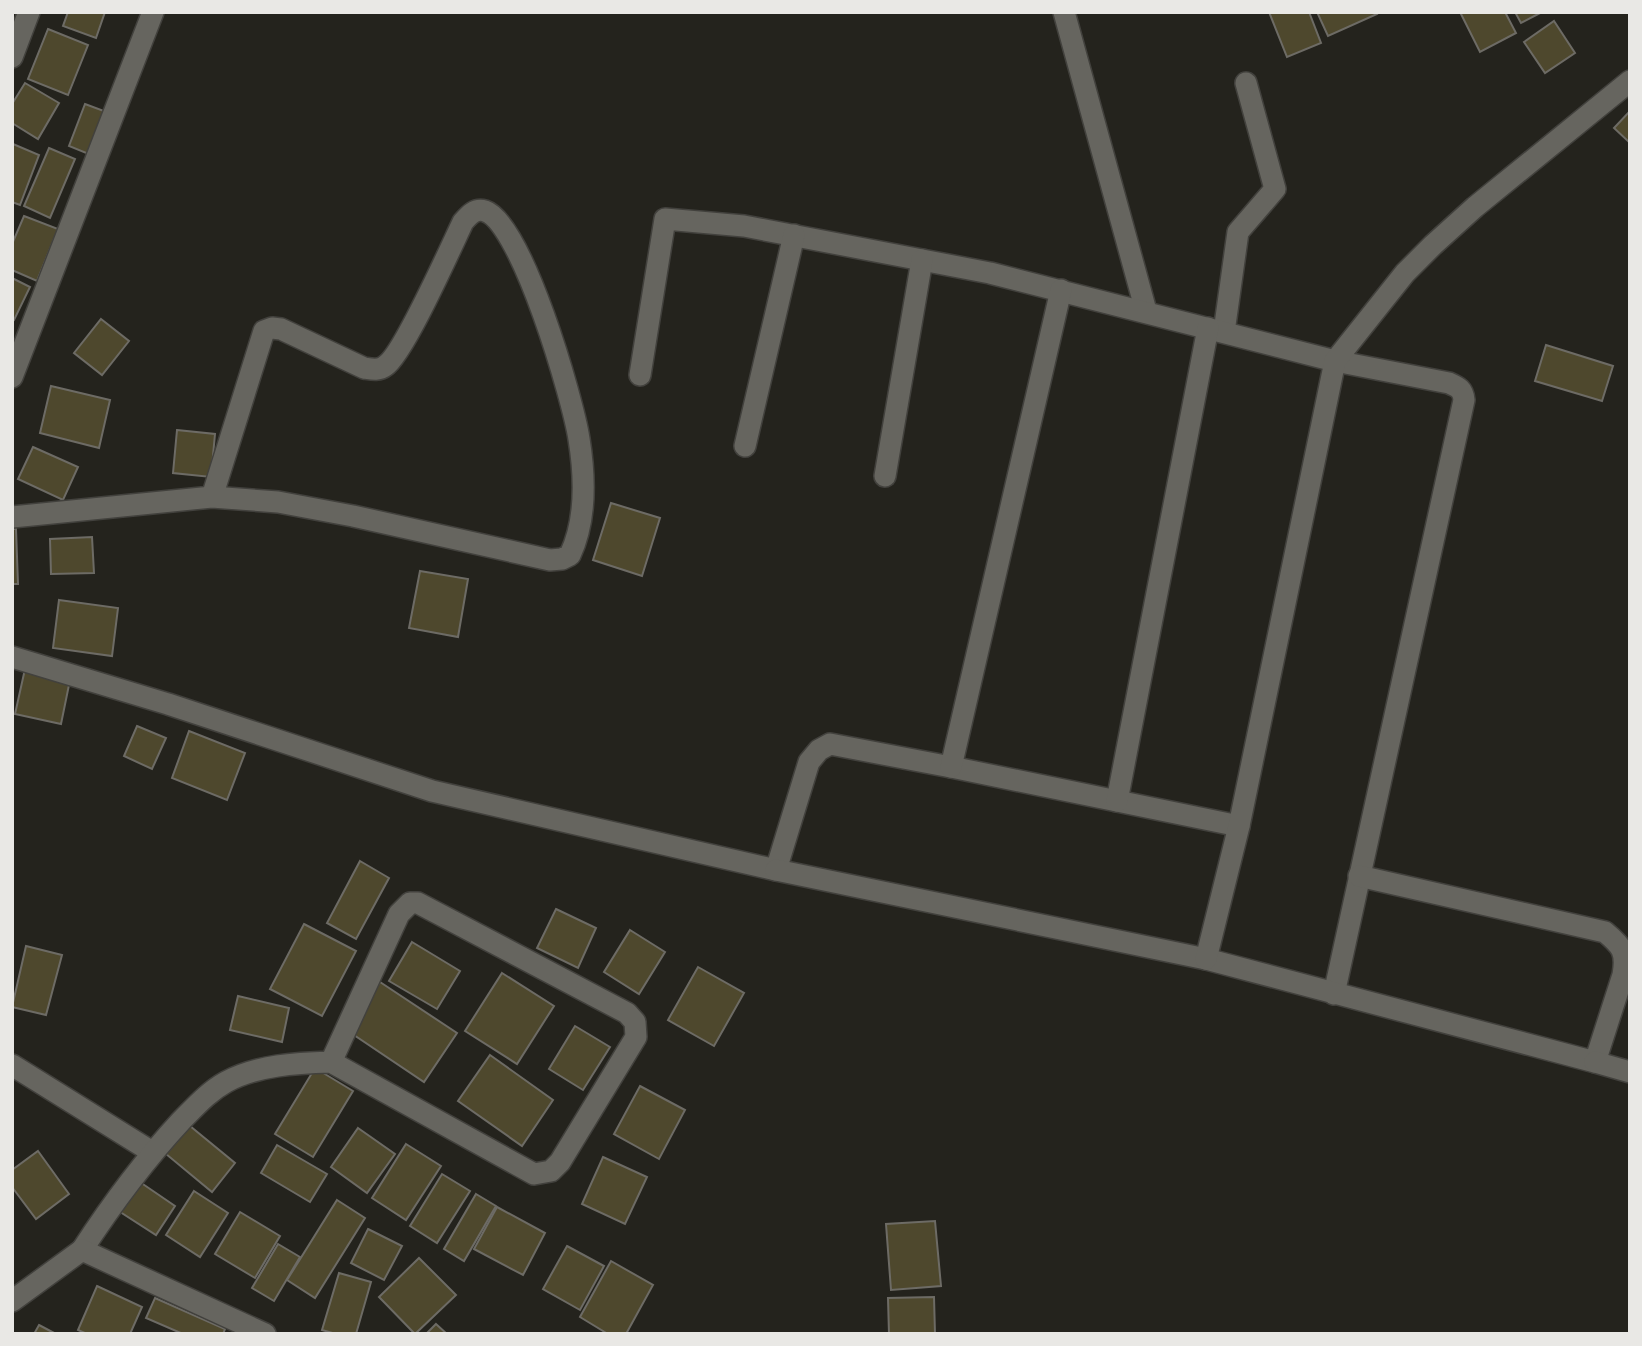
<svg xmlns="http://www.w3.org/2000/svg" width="1642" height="1346" font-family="'Varela Round',sans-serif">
  <rect width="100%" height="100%" fill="#24231d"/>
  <g fill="#4e482d" stroke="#6d6b65" stroke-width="2">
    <polygon points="68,12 105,12 96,38 63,26"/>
    <polygon points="1269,12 1309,12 1321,43 1287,57"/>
    <polygon points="1317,12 1376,12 1377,14 1328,36"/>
    <polygon points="1460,12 1505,12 1516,33 1480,52"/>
    <polygon points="1515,12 1542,12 1521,23"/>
    <polygon points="1554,21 1575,53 1545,73 1524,42"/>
    <polygon points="48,29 88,45 68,95 28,79"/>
    <polygon points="25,83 59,103 38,139 12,123 12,104"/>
    <polygon points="85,104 112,114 96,157 69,146"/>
    <polygon points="1630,111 1630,143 1614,128"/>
    <polygon points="13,144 39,155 20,205 12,202"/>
    <polygon points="49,148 75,159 50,218 24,206"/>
    <polygon points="24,216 58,229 37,281 12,270 12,244"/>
    <polygon points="12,278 30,287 14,320 12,319"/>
    <polygon points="101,319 129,341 102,375 74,353"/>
    <polygon points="1546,345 1613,366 1602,401 1535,381"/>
    <polygon points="51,386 110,400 99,448 40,433"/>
    <polygon points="177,430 215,434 211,477 173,473"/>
    <polygon points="33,447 78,467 63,500 18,479"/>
    <polygon points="611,503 660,518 642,576 593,560"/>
    <polygon points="12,529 16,529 18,584 12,584"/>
    <polygon points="92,537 94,573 51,574 50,539"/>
    <polygon points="420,571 468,579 458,637 409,628"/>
    <polygon points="59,600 118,608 112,656 53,648"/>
    <polygon points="25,669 70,680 61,724 15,714"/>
    <polygon points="137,726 166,738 152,769 124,756"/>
    <polygon points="189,731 245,753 227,800 172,778"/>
    <polygon points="360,861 389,878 356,939 327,923"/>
    <polygon points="556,909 596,928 578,968 537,948"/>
    <polygon points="304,924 356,951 322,1016 270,989"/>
    <polygon points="630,930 665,952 639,994 604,972"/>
    <polygon points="412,942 460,971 437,1009 389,981"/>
    <polygon points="26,946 62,955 46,1015 12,1007"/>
    <polygon points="698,967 744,993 714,1046 668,1020"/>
    <polygon points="502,973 554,1006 517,1064 465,1031"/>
    <polygon points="380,982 457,1033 424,1082 348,1031"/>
    <polygon points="238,996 289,1008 282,1042 230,1030"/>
    <polygon points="575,1026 610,1047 583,1090 549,1069"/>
    <polygon points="490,1055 553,1100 522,1146 458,1101"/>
    <polygon points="315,1068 353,1091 313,1157 275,1134"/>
    <polygon points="640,1086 685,1110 659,1159 614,1134"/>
    <polygon points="190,1126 235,1163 212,1192 166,1154"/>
    <polygon points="358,1128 395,1154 367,1193 331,1167"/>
    <polygon points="406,1144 441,1166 406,1220 372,1198"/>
    <polygon points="277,1145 327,1174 310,1202 261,1173"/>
    <polygon points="38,1151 69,1194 36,1219 12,1187 12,1170"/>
    <polygon points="603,1157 647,1177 625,1224 582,1204"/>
    <polygon points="442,1174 470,1191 437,1243 410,1226"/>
    <polygon points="134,1178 175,1206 156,1235 114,1208"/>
    <polygon points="194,1191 228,1213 200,1257 166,1235"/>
    <polygon points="476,1194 496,1206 464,1261 444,1249"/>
    <polygon points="337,1200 365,1218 315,1298 287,1280"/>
    <polygon points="497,1207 545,1233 523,1275 474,1249"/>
    <polygon points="240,1212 280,1236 255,1278 215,1254"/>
    <polygon points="935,1221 941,1286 891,1290 886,1224"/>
    <polygon points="368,1229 402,1246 384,1280 351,1263"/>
    <polygon points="278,1244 300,1257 274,1301 252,1288"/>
    <polygon points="567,1246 604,1266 580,1310 543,1289"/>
    <polygon points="419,1258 456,1295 415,1334 379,1297"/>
    <polygon points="611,1261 653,1285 626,1334 608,1334 580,1317"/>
    <polygon points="339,1273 371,1282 356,1334 336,1334 322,1330"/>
    <polygon points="97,1286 142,1307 130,1334 87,1334 78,1330"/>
    <polygon points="934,1297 935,1334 889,1334 888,1298"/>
    <polygon points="155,1298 225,1329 223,1334 183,1334 146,1318"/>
    <polygon points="436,1324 447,1334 426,1334"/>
    <polygon points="39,1325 56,1334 34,1334"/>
  </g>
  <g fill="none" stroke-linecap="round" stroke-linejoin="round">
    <g stroke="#42413d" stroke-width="24">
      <g id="minor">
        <polyline points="1064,12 1146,311"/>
        <polyline points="12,57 29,12"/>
        <polyline points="1224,332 1238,232 1275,189 1246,83"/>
        <path d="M640,375L665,219L744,226L990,273L1335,361L1449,383C1458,387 1463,389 1464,400L1334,994"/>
        <polyline points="12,377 153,12"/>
        <polyline points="745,446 794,235"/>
        <polyline points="885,476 922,260"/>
        <path d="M12,517L212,497L278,502L353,516L550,560L562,559L570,555C586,521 585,476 579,439C573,400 522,223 485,211C475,208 469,215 463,222C451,247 403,355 385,366C379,371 371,369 364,368L281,329L272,328L264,331L212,497"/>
        <polyline points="12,657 168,704 432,791 776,870 809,762 819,750 830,744 951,767 1239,826"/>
        <polyline points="951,767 1061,290"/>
        <polyline points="1117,801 1208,328"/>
        <path d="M776,870L1206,959L1595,1062L1623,975C1627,952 1622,946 1605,932L1359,876"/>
        <polyline points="1206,959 1239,826 1335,361 1405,273 1433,245 1475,207 1630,81"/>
        <polyline points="1595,1062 1630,1072"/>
        <polyline points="12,1065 152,1152"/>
        <path d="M82,1250C112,1204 144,1161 181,1121C195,1107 208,1092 226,1082C257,1065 297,1063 331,1062L534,1174L551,1171L560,1162L636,1037L635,1022L627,1013L418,903H410L399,914L331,1062"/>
        <polyline points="12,1301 82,1250 265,1334"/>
      </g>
    </g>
    <use href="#minor" stroke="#66655f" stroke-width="21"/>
  </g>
  <rect width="1642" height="1346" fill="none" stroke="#e9e8e5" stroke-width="28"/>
</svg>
